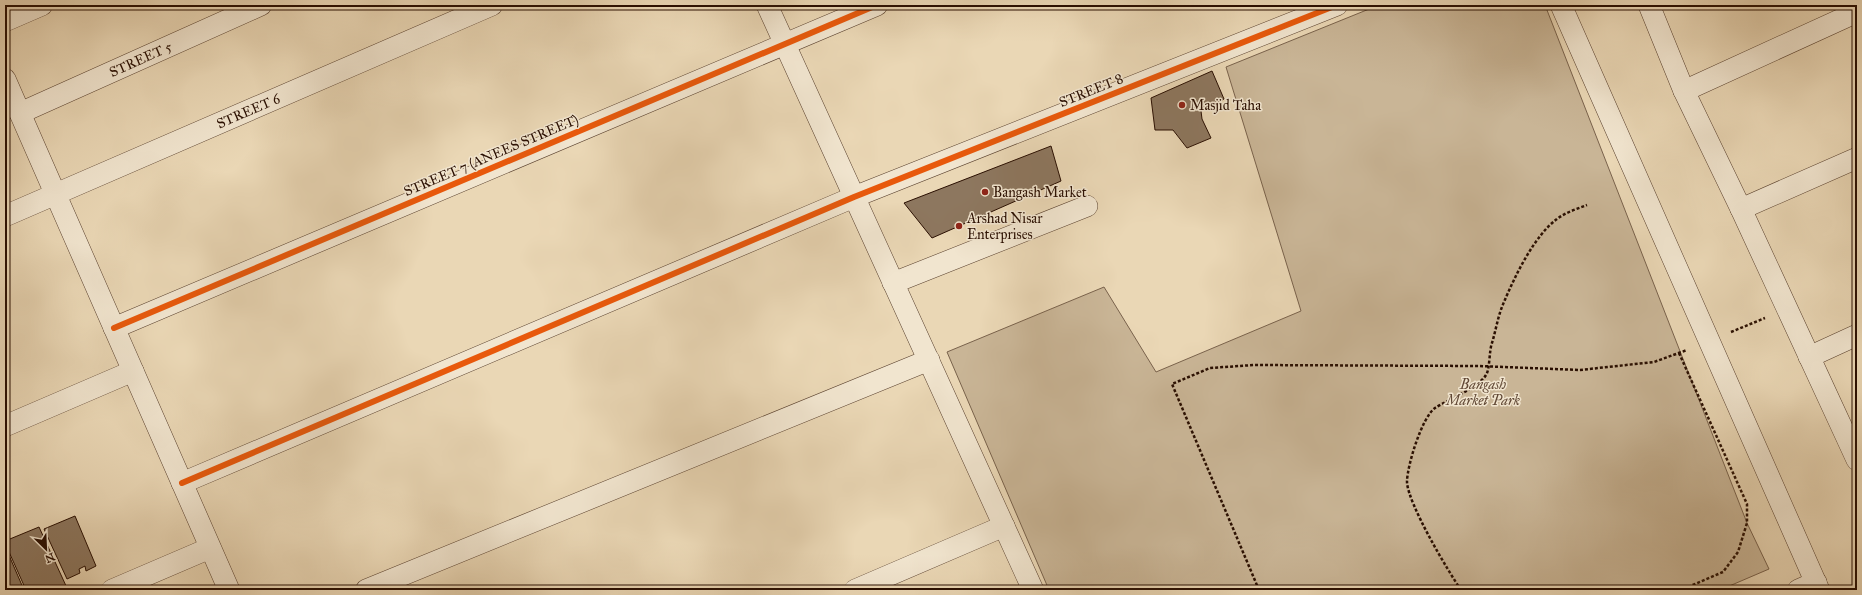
<svg xmlns="http://www.w3.org/2000/svg" width="1862" height="595" font-family="'IM FELL Great Primer',serif">
  <rect width="100%" height="100%" fill="#ead7b5"/>
  <filter id="stains"><feTurbulence type="fractalNoise" baseFrequency=".005" numOctaves="4"/><feColorMatrix values="0 0 0 0 .2 0 0 0 0 .09 0 0 0 0 .02 0 0 0 .5 -.17"/></filter>
  <radialGradient id="worn" r=".72"><stop offset=".6" stop-color="#630" stop-opacity="0"/><stop offset="1" stop-color="#630" stop-opacity=".3"/></radialGradient>
  <polygon fill="#c9b596" stroke="#79624c" points="1379,5 1545,5 1747,523 1769,569 1720,590 1049,590 947,352 1104,287 1156,372 1301,311 1226,67"/>
  <g fill="#8d775f" stroke="#290e01">
    <polygon points="1212,71 1224,99 1201,111 1202,119 1211,138 1187,148 1173,130 1155,130 1151,98"/>
    <polygon points="1051,146 1061,181 932,238 904,203"/>
    <polygon points="75,516 96,566 86,571 85,566 79,569 80,573 67,579 44,529"/>
    <polygon points="39,527 67,588 63,590 26,590 5,543 5,541"/>
    <polygon points="5,546 24,590 5,590"/>
  </g>
  <g fill="none" stroke-linecap="round" stroke-linejoin="round">
    <g stroke="#59402e" stroke-width="22">
      <g id="street">
        <polyline points="767,5 1033,590"/>
        <polyline points="1561,5 1819,590"/>
        <polyline points="1649,5 1684,91 1741,209 1857,460"/>
        <polyline points="5,21 42,5"/>
        <polyline points="5,79 229,590"/>
        <polyline points="1684,91 1857,12"/>
        <path id="s1" d="M20,113L261,5"/>
        <polyline points="1741,209 1857,158"/>
        <path id="s2" d="M5,216L492,5"/>
        <polyline points="893,283 1087,206"/>
        <polyline points="114,328 877,5"/>
        <polyline points="1809,357 1857,335"/>
        <polyline points="5,426 133,371"/>
        <polyline points="182,483 854,197 1337,5"/>
        <polyline points="112,590 210,548"/>
        <polyline points="366,590 929,360"/>
        <polyline points="855,590 1004,526"/>
        <polyline points="1798,590 1816,582"/>
      </g>
    </g>
    <g stroke="#290e01" stroke-width="2.5" stroke-dasharray="3 2" stroke-linecap="butt">
      <polyline points="1731,332 1765,318"/>
      <polyline points="1679,353 1747,504 1747,523 1738,552 1723,572 1681,590"/>
      <polyline points="1259,590 1172,384 1210,368 1254,365 1479,366 1580,370 1654,362 1687,350"/>
      <path d="M1461,590C1448,571 1408,504 1407,482C1407,466 1422,417 1435,408C1449,399 1478,388 1486,375C1490,369 1489,351 1492,343C1496,330 1498,315 1504,302C1515,276 1534,236 1557,219C1566,212 1577,209 1587,205"/>
    </g>
    <use href="#street" stroke="#f1e5cf" stroke-width="21"/>
    <g stroke="#f1e5cf" stroke-width="8">
      <g id="cycleway">
        <polyline points="114,328 877,5"/>
        <polyline points="182,483 854,197 1337,5"/>
      </g>
    </g>
    <use href="#cycleway" stroke="#e8590c" stroke-width="6"/>
  </g>
  <g fill="#8f2418" stroke="#f1e5cf" stroke-width="1.5">
    <circle cx="1182" cy="105" r="4"/>
    <circle cx="985" cy="192" r="4"/>
    <circle cx="959" cy="226" r="4"/>
  </g>
  <g text-anchor="middle" stroke-width="3" stroke-linejoin="round" paint-order="stroke">
    <g font-size="14" fill="#290e01" stroke="#f1e5cf">
      <text dy="5" stroke="none"><textPath href="#s1" startOffset="132">STREET 5</textPath></text>
      <text transform="translate(1091 90) rotate(-22)" y="5">STREET 8</text>
      <text dy="5" stroke="none"><textPath href="#s2" startOffset="265">STREET 6</textPath></text>
      <text transform="translate(491 155) rotate(-23)" y="5">STREET 7 (ANEES STREET)</text>
    </g>
    <g font-size="14" fill="#290e01" stroke="#f1e5cf" text-anchor="start">
      <text x="1190" y="110">Masjid Taha</text>
      <text x="993" y="197">Bangash Market</text>
      <text x="967" y="223">Arshad Nisar<tspan x="967" dy="16">Enterprises</tspan></text>
    </g>
    <g font-size="14" font-style="italic" fill="#614835" stroke="#f1e5cf">
      <text x="1483" y="389">Bangash<tspan x="1483" dy="16">Market Park</tspan></text>
    </g>
  </g>
  <rect width="1862" height="595" fill="none" stroke="#ead7b5" stroke-width="20"/>
  <rect x="6" y="6" width="1850" height="583" fill="none" stroke="#290e01" stroke-width="2"/>
  <rect x="10" y="10" width="1842" height="575" fill="none" stroke="#290e01"/>
  <g transform="translate(46 549) rotate(156)" stroke="#f1e5cf" stroke-width="3" paint-order="stroke">
  <path d="M0-3L7 15L0 10L-7 15Z" fill="#290e01"/>
  <text y="-6" font-size="11" font-weight="bold" text-anchor="middle" fill="#290e01">N</text>
  </g>
  <rect width="100%" height="100%" filter="url(#stains)"/>
  <rect width="100%" height="100%" fill="url(#worn)"/>
</svg>
